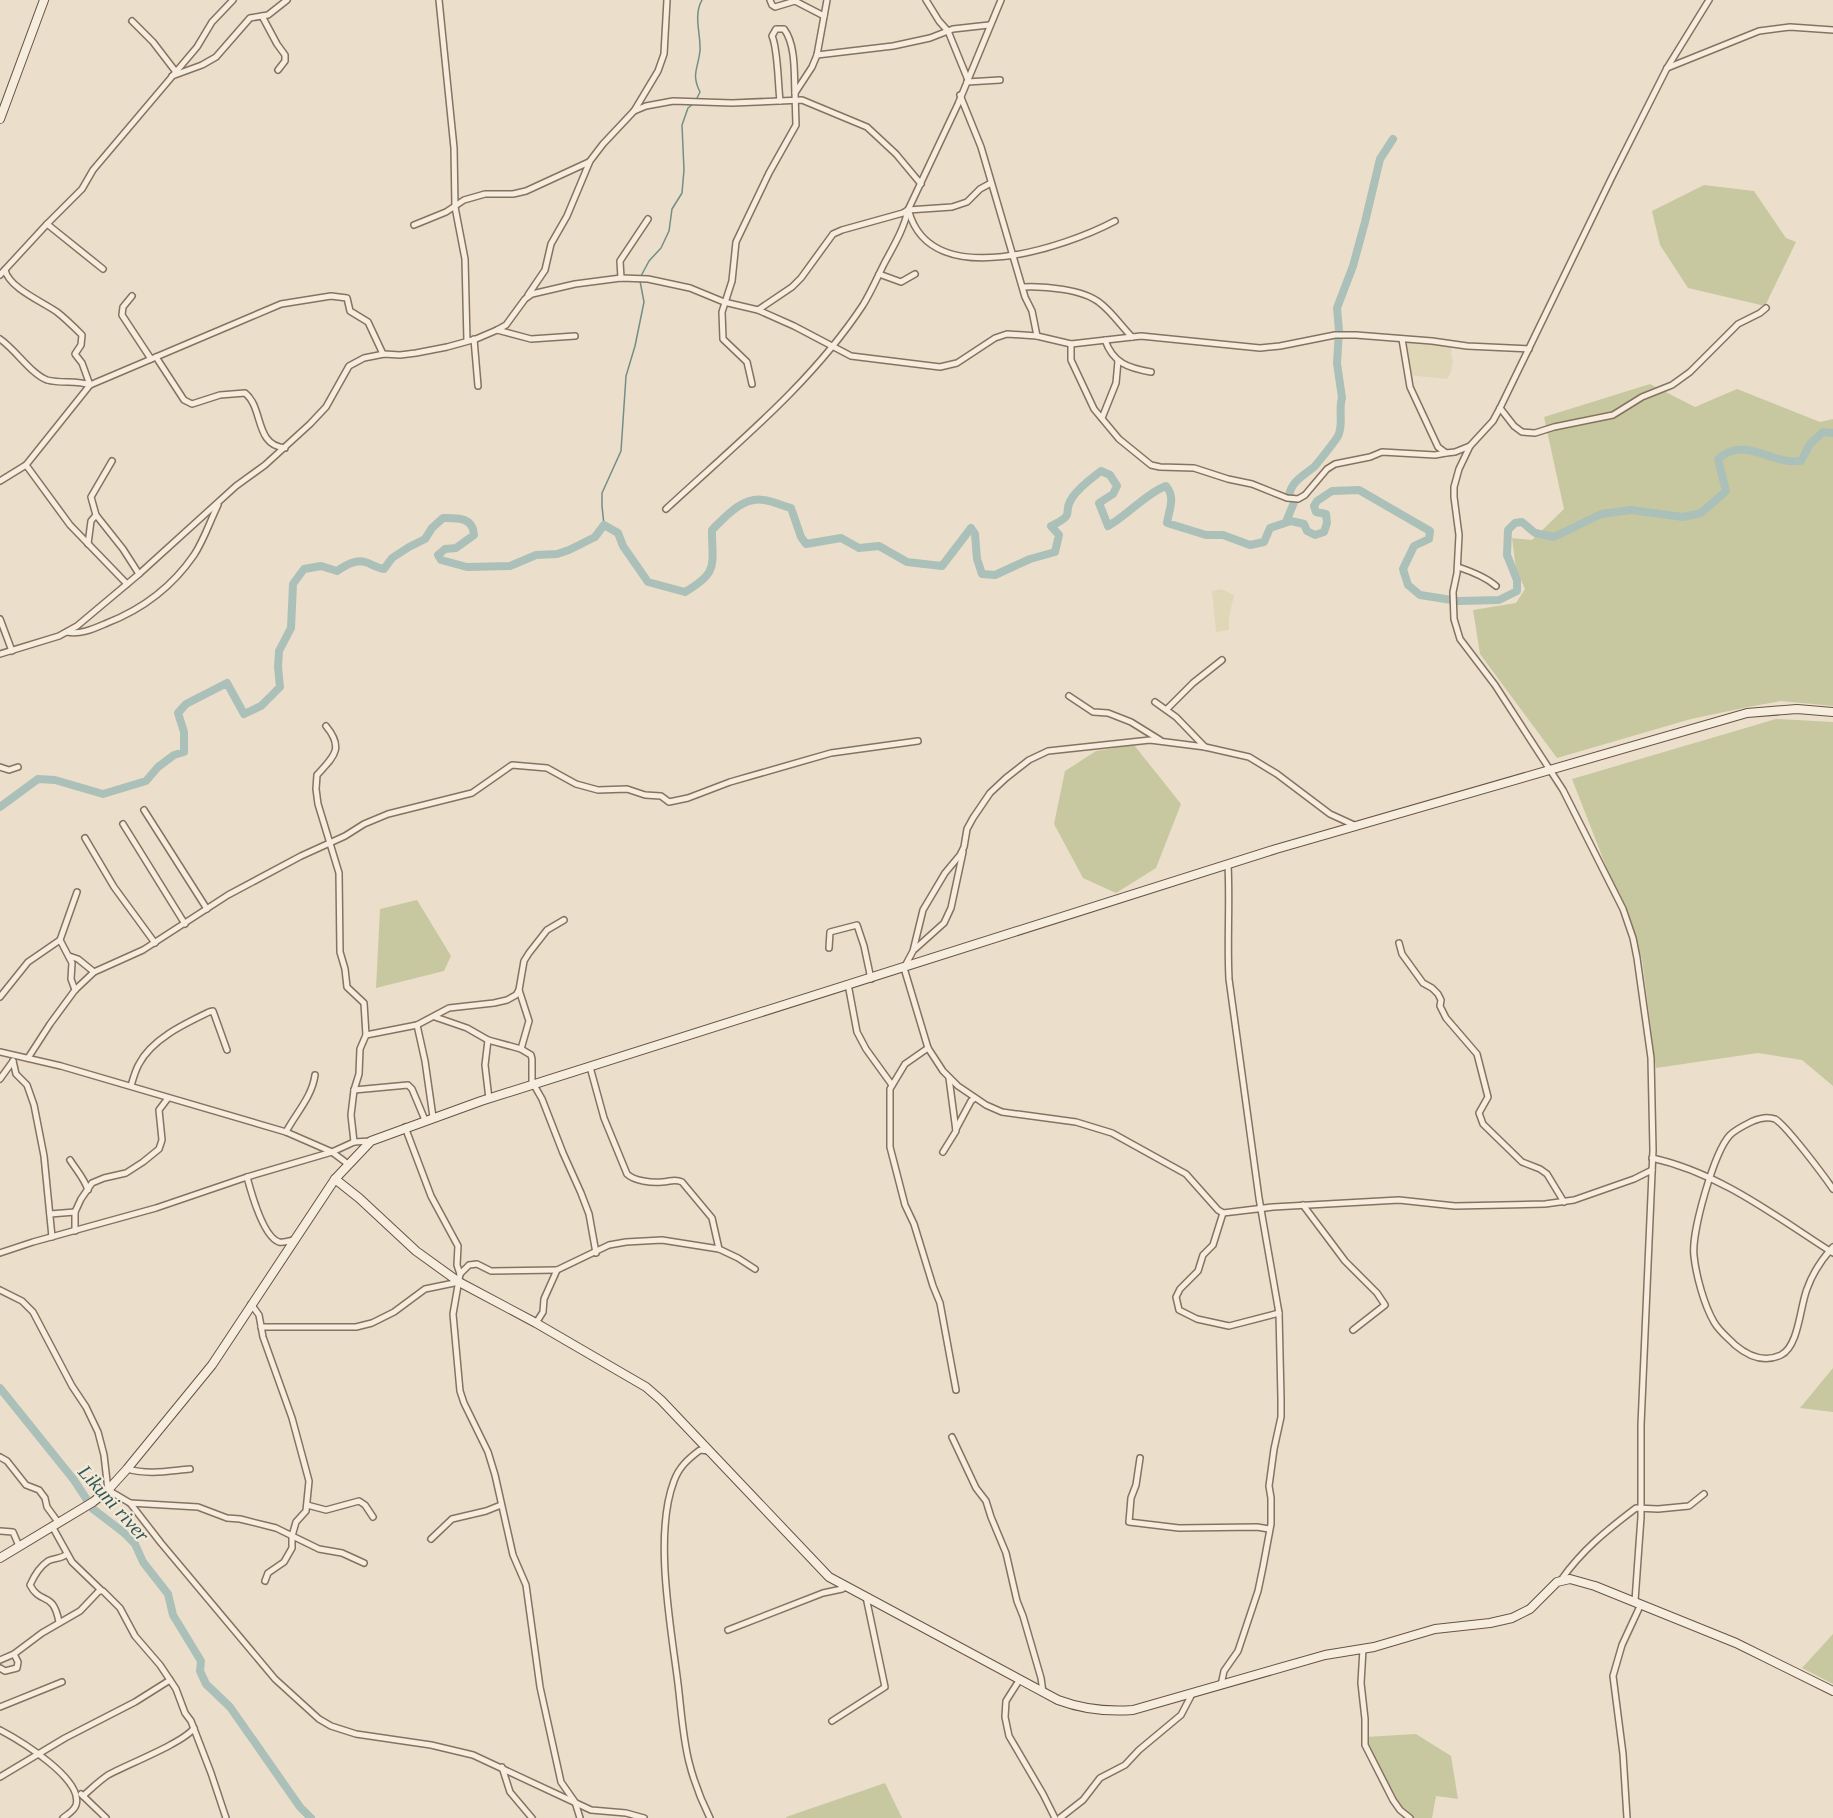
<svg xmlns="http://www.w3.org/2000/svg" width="1833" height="1818" font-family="Georgia,serif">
  <rect width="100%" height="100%" fill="#ebdfcb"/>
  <g fill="#e0d7b9">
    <polygon points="1405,341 1452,346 1451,355 1453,361 1451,372 1447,379 1408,375"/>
    <polygon points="1221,589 1234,595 1229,618 1229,630 1216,632 1212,591"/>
  </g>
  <g fill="#c7c8a0">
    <polygon points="1704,185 1754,191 1786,238 1796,242 1765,306 1688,288 1660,245 1652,211"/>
    <polygon points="1650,384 1695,407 1737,389 1820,422 1833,419 1833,706 1781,701 1748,707 1691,719 1557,758 1480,654 1473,610 1516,603 1525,589 1516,569 1512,538 1532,540 1564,509 1544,417"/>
    <polygon points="1776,719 1833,722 1833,1086 1802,1060 1758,1053 1656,1068 1642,959 1572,779"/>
    <polygon points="1134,745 1181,804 1156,868 1116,893 1083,878 1054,824 1065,771 1096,751"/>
    <polygon points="417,900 451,956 444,971 376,988 380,909"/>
    <polygon points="1833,1368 1833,1412 1800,1408"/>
    <polygon points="1833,1634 1833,1684 1802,1668"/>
    <polygon points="1416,1734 1451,1756 1458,1799 1436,1796 1432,1818 1403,1818 1373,1763 1365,1737"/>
    <polygon points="885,1783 902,1818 786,1818 786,1817"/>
  </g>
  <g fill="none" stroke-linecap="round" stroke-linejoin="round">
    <g stroke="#728e85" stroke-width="1.5">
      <path d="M696,100L700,92C691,74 698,69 700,51C701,34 693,16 702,0"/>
      <polyline points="641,276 649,261 661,248 669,231 672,209 682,193 684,170 682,125 688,108 693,104"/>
      <polyline points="604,525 602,506 602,493 621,451 626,376 635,346 644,302 640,281"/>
    </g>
    <g stroke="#abc0b8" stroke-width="8">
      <path d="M1286,522L1295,500L1289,495C1292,481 1304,475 1314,467C1317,464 1336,440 1338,436C1344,424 1338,411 1342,398L1337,363L1339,331L1337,308L1353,266L1365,222L1380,159L1393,139"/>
      <path d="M0,807L38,779L55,780L103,794L146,781L158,767L174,755L184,752V732L178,713L186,704L227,683L244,714L261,706L280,687L278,667L279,651L291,628L293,584L304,569L321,566L337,571C345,566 355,559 365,562C372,564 376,568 384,569L392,558L409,547L425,539L432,528L443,518C458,518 473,517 474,535L456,548L445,549L438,555L441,560L467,567L510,566L536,555L557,554L569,550L595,537L604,525L618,533L623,546L648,582L685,592C719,572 712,566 712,530C725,517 743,496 764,500C773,501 782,506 791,508L801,537L806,544L841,538L859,548L879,546L907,562L942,566L971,528L975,534L977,559L982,574L995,575L1030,559L1055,552L1059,535L1051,526C1078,513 1061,514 1072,498C1079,487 1091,479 1101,471L1110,475L1117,486L1113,494L1099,503L1108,526C1128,515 1145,494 1166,486C1176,498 1169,509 1167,523L1206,535H1223L1250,545L1264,542L1270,528L1291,521L1304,524L1307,531L1315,535L1324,532L1327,523L1326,514L1316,512L1314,506L1317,501L1332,491L1359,490L1430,531L1429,539L1414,546L1403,569L1408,585L1420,595L1458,601L1499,600L1517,591V580L1507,555L1508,530L1515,523L1522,522L1535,533L1554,537L1601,514L1631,510L1683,517L1701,513L1726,491L1718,459C1746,435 1770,465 1801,461L1810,444L1823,432L1833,433"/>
      <polyline points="0,1388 74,1480 93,1509 123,1532 135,1544 143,1562 168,1594 173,1615 201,1661 200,1671 206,1684 230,1707 300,1807 311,1818"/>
    </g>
    <g stroke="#867261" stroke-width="8">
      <g id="street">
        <polyline points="439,0 454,148 455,207 465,259 467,341"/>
        <polyline points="770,0 772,5 775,7 795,1 824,16"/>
        <polyline points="926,0 939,21 948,31 968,80"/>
        <polyline points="262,16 277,44 285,55 285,61 278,70"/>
        <polyline points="132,21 153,42 176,72"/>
        <polyline points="817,55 893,46 930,38 953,29 989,25"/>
        <polyline points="1667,68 1759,31 1790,27 1833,30"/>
        <polyline points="172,76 202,65 216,57 250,18 268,15 287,0"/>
        <polyline points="967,82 1000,80"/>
        <polyline points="960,95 981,147 1025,297 1032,311 1037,336"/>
        <path d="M780,101C778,84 778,49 772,36L776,29H784C796,45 794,73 795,93"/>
        <polyline points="634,111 646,106 673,101 732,103 802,100 867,127 896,154 921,184"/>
        <polyline points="908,210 952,207 967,202 980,189 991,183"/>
        <path d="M909,212C932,293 1066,247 1115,221"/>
        <polyline points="47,224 103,269"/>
        <polyline points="414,225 446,212 464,200 485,194 513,194 526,191 589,162"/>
        <path d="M5,270C9,288 43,302 57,312C66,319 74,327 82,335L81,345L75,354L82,363L90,385"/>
        <polyline points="879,274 901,282 915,274"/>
        <polyline points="0,275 47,224 82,189 93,170 197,47 212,22 233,0"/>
        <polyline points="621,278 620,261 648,219"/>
        <path d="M1023,287C1044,286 1083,289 1100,303C1112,312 1121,326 1132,337"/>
        <polyline points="528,295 545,270 551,244 567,216 590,161 603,144 634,111 658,71 664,54 667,0"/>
        <polyline points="132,296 123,307 122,315 151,359"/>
        <polyline points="758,310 794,326 851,356 940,367 957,363 995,338 1007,334 1037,336 1071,344 1141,336 1260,348 1280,346 1335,335 1356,335 1432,341 1467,346 1529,349"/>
        <polyline points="497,330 531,339 575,336"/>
        <path d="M0,339C16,350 31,374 47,380C62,384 76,380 90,385"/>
        <polyline points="474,339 478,386"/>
        <polyline points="1402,339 1410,387 1438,447 1446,453 1455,452 1470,446"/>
        <path d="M1105,340C1113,363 1128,368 1151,372"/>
        <polyline points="1071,344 1071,360 1094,409 1119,439 1151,465 1160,467 1194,468 1228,479 1252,484 1287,498 1298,499 1305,495 1327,469 1335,464 1370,457 1382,452 1435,455 1446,453"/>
        <path d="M156,357L184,400L192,404L220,395L245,393C264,408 254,445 285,448"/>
        <polyline points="752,384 747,362 723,339 722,312 732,281 736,242 769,173 796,125 795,93 812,67 817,55 827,0"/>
        <polyline points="1500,408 1514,426 1522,432 1535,433 1554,427 1613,415 1642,397 1672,385 1690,372 1738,324 1760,313 1766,308"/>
        <polyline points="1102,418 1116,383 1118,361"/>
        <polyline points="0,481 26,465"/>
        <path d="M666,509C735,445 811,384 863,305C871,292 877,278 884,264C893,247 904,229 908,210"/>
        <polyline points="96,515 123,549 139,574"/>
        <polyline points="88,544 91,521 96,515 91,497 112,461"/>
        <path d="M1458,567C1470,571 1487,578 1496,586"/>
        <polyline points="127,584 70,525 26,465 90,385 281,304 331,296 347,298 350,311 368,322 383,354"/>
        <polyline points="0,619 12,651"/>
        <path d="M67,632C81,635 95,628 107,623C143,609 172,587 194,555C204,540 210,521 218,505"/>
        <polyline points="0,654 59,636 77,626 139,574 236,486 265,465 310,424 326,407 349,366 364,358 384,354 400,355 416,353 447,347 476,339 497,330 506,325 525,299 532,294 575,284 621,278 648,279 690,288 724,302 758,310 792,287 801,278 833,234 842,230 903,213 908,210 958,104 1001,0"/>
        <polyline points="1069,696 1093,712 1108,713 1131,722 1160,740"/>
        <polyline points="1155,702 1176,717 1205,747"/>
        <polyline points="1167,709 1193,683 1222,660"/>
        <path d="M326,726C345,749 333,757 317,775L316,789L318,804L339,873L340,952L345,969L347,987L364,1003L366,1035L417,1025L449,1008L494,1003L507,1000L516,995L519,990L524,961L529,953L547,930L564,920"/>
        <polyline points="0,767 9,770 18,767"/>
        <polyline points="144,810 207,909"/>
        <polyline points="123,824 185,924"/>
        <polyline points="1354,825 1330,814 1277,774 1249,757 1205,747 1150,740 1048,751 1029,760 1006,778 990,793 973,818 967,829 964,847 960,855 945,873 923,910 913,951 904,968 928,1048 943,1071 958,1086 986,1105 1002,1112 1076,1122 1112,1133 1186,1174 1218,1210 1223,1213 1273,1207 1399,1200 1455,1206 1545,1204 1574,1200 1634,1179 1652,1170"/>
        <polyline points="85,838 114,887 155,943"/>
        <polyline points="1399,943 1402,954 1423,983 1432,988 1438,994 1441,1000 1440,1006 1446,1018 1477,1054 1488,1097 1479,1113 1483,1124 1522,1162 1540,1169 1547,1174 1564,1202"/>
        <polyline points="829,948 830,932 857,925 864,946 871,979"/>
        <polyline points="915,949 944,923 951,908 963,852"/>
        <polyline points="69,956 78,959 94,972"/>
        <polyline points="848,984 857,1032 866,1049 892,1085"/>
        <polyline points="75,990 71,979 72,963 60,940 77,892"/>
        <polyline points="519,990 529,1021 521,1049"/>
        <polyline points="0,997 28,962 60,940"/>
        <polyline points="435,1017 467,1028 488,1040 485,1065 489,1099"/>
        <polyline points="417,1025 425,1061 433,1117"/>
        <polyline points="488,1040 521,1049 531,1055 532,1059 532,1085"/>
        <polyline points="928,1048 905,1064 890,1089 890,1147 905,1205 914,1224 933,1286 940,1303 956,1390"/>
        <polyline points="0,1052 61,1066 286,1132 332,1152 348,1164"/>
        <polyline points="28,1058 50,1024 75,990 94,972 143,950 228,895 301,856 345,836 364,824 388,814 472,793 512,765 547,768 576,784 598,790 627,789 645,795 661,796 669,802 688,798 730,782 831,753 918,741"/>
        <polyline points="13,1061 16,1074 27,1085 34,1105 44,1156 52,1237"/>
        <path d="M590,1067L604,1118L627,1174C634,1181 652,1183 662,1182C670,1182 674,1178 682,1182L712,1218L719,1249L738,1258L755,1269"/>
        <polyline points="0,1079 13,1061"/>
        <polyline points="534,1085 542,1099 563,1153 581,1193 589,1214 596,1253"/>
        <path d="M131,1086C133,1079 135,1071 139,1064C152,1039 184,1024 209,1012L213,1011L227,1050"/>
        <polyline points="354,1090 408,1085 412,1089 425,1120"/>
        <polyline points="405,1127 431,1196 458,1246 457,1265 460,1274"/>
        <polyline points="956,1129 971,1101 975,1098"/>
        <path d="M286,1132C296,1113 312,1097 315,1075"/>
        <polyline points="354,1142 351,1115 354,1090 359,1074 360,1049 366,1035"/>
        <polyline points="943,1152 956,1131 949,1078"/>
        <path d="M1652,1158C1720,1173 1775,1216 1833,1253"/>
        <path d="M70,1160C77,1171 84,1178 88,1190"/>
        <path d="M247,1177C251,1192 263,1237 279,1242C284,1243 289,1241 293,1240"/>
        <path d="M1833,1189C1824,1176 1786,1125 1775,1119C1767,1116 1760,1118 1753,1121C1745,1125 1736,1129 1730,1135C1714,1152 1691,1233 1694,1256C1696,1275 1704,1305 1714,1322C1719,1331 1727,1337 1735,1345C1748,1356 1764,1363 1781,1355C1799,1346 1800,1306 1807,1289C1813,1272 1821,1260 1833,1247"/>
        <polyline points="1303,1205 1345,1261 1377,1293 1385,1305 1353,1330"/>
        <polyline points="1223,1213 1213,1245 1203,1255 1198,1271 1180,1289 1176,1297 1179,1310 1197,1319 1229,1326 1279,1313"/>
        <polyline points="50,1214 75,1212"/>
        <polyline points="75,1231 75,1212 81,1199 92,1183 104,1178 126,1173 143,1162 159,1149 162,1140 159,1110 168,1098"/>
        <polyline points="0,1253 33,1242 156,1208 247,1177 332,1152 354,1142 371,1141"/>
        <polyline points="557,1270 491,1271 477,1264 469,1265 460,1274 453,1314 460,1391 464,1403 488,1452 495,1475 513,1555 526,1585 540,1687 561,1782 575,1802 580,1818"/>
        <polyline points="0,1290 22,1301 33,1312 72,1386 86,1407 98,1432 104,1455 108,1490 130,1503 161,1543 275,1679 319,1719 331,1726 356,1734 431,1745 473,1755 591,1810 626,1813 644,1818"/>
        <polyline points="251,1304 259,1315 263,1337 292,1418 309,1481 306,1511 296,1522 292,1536 292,1548 284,1562 268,1573 265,1581"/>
        <polyline points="536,1323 543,1312 544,1299 557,1270 609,1245 626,1242 662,1240 719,1249"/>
        <polyline points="261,1327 356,1327 372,1323 394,1312 425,1289 459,1282"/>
        <polyline points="952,1437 976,1488 986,1501 991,1517 1006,1553 1017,1601 1023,1616 1041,1678 1043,1692"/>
        <path d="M709,1451L700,1450C688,1459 679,1467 674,1481C654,1533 670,1622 677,1676C681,1705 682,1734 689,1762C694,1782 701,1800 710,1818"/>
        <polyline points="0,1457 7,1461 26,1485 39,1490 45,1498 47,1507 58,1522"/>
        <polyline points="1140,1458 1136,1485 1131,1498 1129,1522 1179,1528 1257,1527 1269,1529"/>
        <path d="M127,1469C149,1475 168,1471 190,1469"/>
        <polyline points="130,1503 198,1507 227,1518 240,1519 276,1528 319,1549 342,1553 364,1563"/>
        <polyline points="307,1505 326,1510 359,1501 365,1505 373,1517"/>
        <polyline points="52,1526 72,1562 101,1590"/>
        <polyline points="0,1531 13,1532 19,1546"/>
        <polyline points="431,1539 452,1519 486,1511 501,1505"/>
        <path d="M1561,1580C1582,1550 1607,1530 1636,1508L1658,1509L1689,1506L1704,1494"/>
        <polyline points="1635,1601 1641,1517 1641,1425 1653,1150 1651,1058 1637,958 1633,938 1623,909 1563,790 1495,685 1460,639 1454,619 1453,592 1457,573 1459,535 1454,497 1454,487 1459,469 1470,446 1493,421 1500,408 1611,179 1667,68 1709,0"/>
        <path d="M59,1622C53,1590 41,1606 30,1585C34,1576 39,1567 48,1561C54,1558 61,1559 67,1554"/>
        <polyline points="728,1630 823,1593 842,1589 847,1586"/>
        <polyline points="1363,1649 1361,1683 1365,1719 1365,1745 1393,1800 1400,1810 1410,1818"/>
        <polyline points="0,1660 14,1654 42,1633 80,1611 99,1591 103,1591 120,1608 135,1636 160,1665 176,1689 185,1713 191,1721 211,1773 226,1818"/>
        <polyline points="0,1668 5,1671 17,1668 18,1662 14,1654"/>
        <polyline points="1020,1679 1006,1701 1005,1717 1009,1736 1043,1794 1055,1818"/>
        <path d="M1221,1685L1224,1671L1238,1651L1258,1591L1263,1567L1271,1524V1498L1269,1486L1274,1449L1281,1417V1398L1279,1313L1259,1198L1229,979C1227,941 1230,903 1228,865"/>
        <polyline points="0,1707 62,1682"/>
        <polyline points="832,1721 885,1687 866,1597"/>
        <path d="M0,1730C19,1740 84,1779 76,1805C74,1811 68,1814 63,1818"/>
        <polyline points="502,1767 510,1792 532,1818"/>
        <polyline points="0,1777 65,1738 135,1702 170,1680"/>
        <polyline points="81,1794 106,1818"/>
        <path d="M83,1796C91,1789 99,1781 108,1775C126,1765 185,1742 194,1728"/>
        <polyline points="1060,1818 1083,1800 1100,1778 1125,1765 1139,1750 1181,1715 1192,1694"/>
        <polyline points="1627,1818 1623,1754 1613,1676 1622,1645 1641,1604"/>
      </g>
    </g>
    <g stroke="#685344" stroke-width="10">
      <g id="secondary">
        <polyline points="0,119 44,0"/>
        <path d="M335,1179L359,1198L416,1251L459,1282L536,1323L646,1387L661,1400L829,1577L1058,1700C1082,1709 1106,1712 1133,1710L1325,1655L1374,1647L1435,1629L1490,1623L1512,1618L1530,1609L1557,1582L1570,1579L1595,1586L1736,1643L1833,1691"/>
        <polyline points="0,1558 93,1502 108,1490 127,1469 212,1365 335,1179 371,1141 481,1101 1276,849 1747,713 1797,709 1833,712"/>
      </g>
    </g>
    <use href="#street" stroke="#f6edde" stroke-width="5"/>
    <use href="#secondary" stroke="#f6edde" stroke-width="8"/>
  </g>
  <g text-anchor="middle" stroke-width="4.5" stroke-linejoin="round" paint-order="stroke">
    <g font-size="20" font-style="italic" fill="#335752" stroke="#f3eada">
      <text transform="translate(114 1503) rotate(48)" y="7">Likuni river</text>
    </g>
  </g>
</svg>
